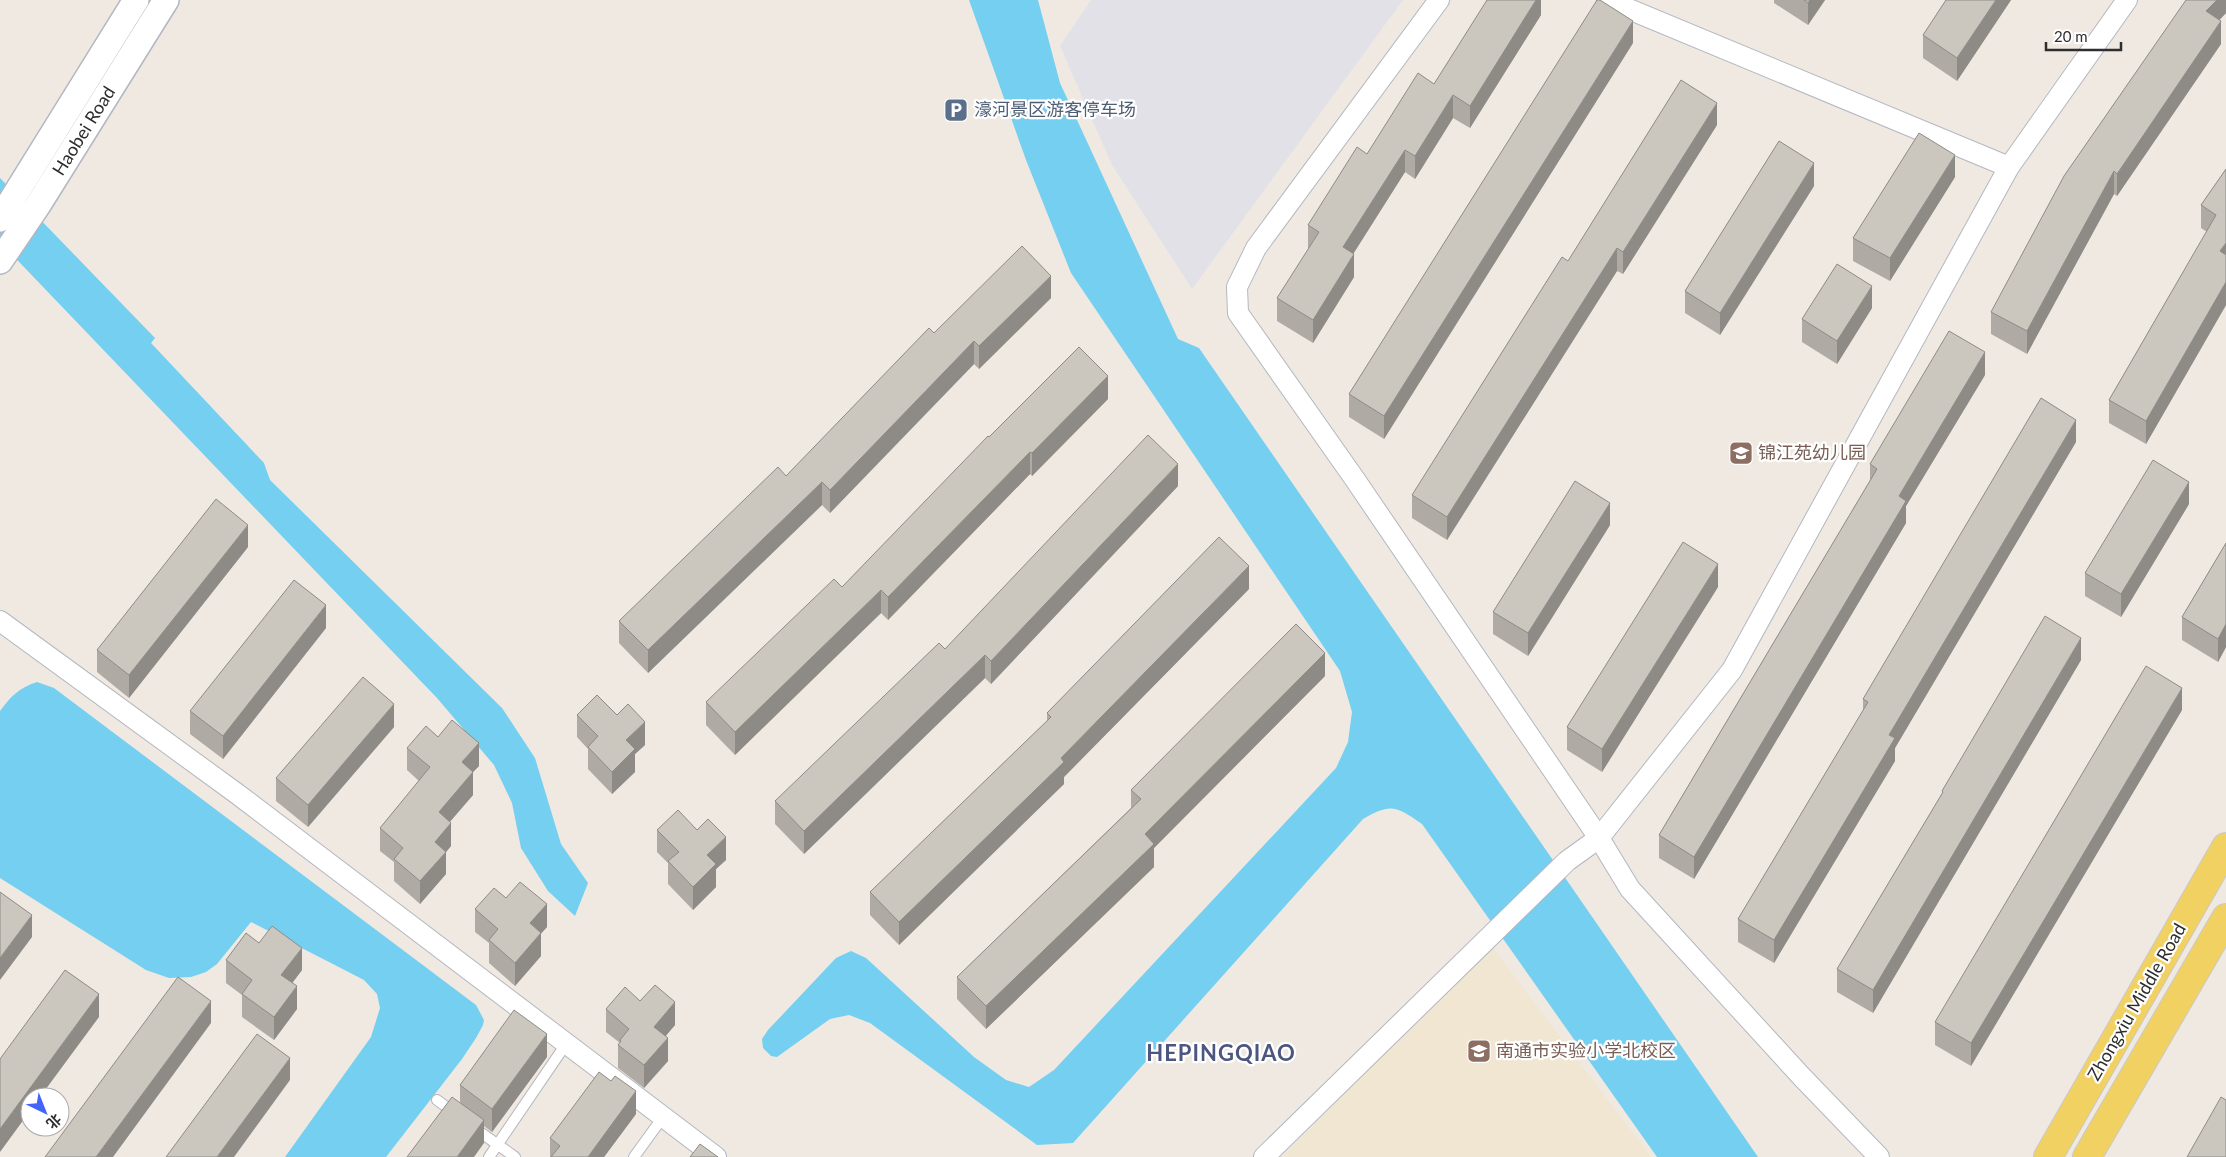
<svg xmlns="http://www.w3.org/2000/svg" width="2226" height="1157" font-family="Lato,'Noto Sans SC',sans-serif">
  <rect width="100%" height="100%" fill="#efe9e1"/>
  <polygon fill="#e3e1e8" points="1091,0 1403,0 1192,289 1112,165 1060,46"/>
  <polygon fill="#f0e6d1" points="1491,945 1651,1157 1282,1157"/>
  <g fill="#75cff0">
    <path d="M969,0H1038L1060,83L1178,339L1199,348L1758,1157H1657L1422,824C1396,806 1391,803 1363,819L1073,1143L1037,1145L870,1023L849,1015L830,1019L777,1057L771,1056L763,1048L762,1039L768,1030L836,958L851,951L866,958L974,1057L1006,1080L1029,1087L1054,1070L1336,768L1348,742L1352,712L1340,671L1071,273L1026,160Z"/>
    <polygon points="0,178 155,338 151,343 264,463 270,480 502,708 535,758 561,844 588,883 575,916 548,891 521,848 512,803 494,765 437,698 0,242"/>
    <path d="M37,682L54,688L476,1005L484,1020L483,1025L476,1038L462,1059L386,1157H285L371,1037L380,1008L377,994L364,980L251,922L217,964L206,972L191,977L169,978L146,970L0,878V711C11,696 19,688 37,682Z"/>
  </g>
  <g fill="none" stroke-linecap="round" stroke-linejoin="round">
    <g stroke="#b4b7c1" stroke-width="12">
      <g id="service">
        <polyline points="437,1100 456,1114"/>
        <polyline points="473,1127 515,1157"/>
        <polyline points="489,1157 566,1044"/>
        <polyline points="634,1157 663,1117"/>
      </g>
    </g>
    <g stroke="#b4b7c1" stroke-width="22">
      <g id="minor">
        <polyline points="1439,0 1256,248 1237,287 1238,313 1354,478 1599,838 1630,889 1801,1076 1879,1157"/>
        <polyline points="1607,0 2009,167"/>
        <polyline points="0,621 236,793 716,1157"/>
        <polyline points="1264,1157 1567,861 1599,838 1732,670 2009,167 2127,0"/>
      </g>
    </g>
    <g stroke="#b4b7c1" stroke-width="28">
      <g id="tertiary">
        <polyline points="0,219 136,0"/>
        <polyline points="0,261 38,205 166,0"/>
      </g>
    </g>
    <g stroke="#c9c9c9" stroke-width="30">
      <g id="primary">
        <polyline points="2048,1157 2226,847"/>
        <polyline points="2087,1157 2226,918"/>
      </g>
    </g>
    <use href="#service" stroke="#fff" stroke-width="10"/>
    <use href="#minor" stroke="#fff" stroke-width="20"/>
    <use href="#tertiary" stroke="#fff" stroke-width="25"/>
    <use href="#primary" stroke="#f2d163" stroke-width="28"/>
  </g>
  <g fill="#afaba4">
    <polygon points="1541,0 1541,15 1470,128 1453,118 1415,179 1405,172 1353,254 1354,277 1313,343 1277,321 1277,298 1309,249 1308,248 1308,225 1367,154"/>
    <polygon points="1774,0 1825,0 1808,25 1774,3"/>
    <polygon points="1946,0 2011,0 1957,81 1923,58 1923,35"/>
    <polygon points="2226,0 2226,13 2219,20 2221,44 2117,196 2114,194 2027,354 1991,334 1991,312"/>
    <polygon points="1633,43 1384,439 1349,417 1349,394"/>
    <polygon points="1717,125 1623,274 1617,271 1447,540 1412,518 1412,495 1568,261"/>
    <polygon points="2226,169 2226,305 2146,444 2109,423 2109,400 2207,232 2201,228 2201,205"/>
    <polygon points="1955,177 1890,281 1853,261 1853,238"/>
    <polygon points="1814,186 1720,335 1685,313 1685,291"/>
    <polygon points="1051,298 979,369 974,364 830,513 822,505 648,673 619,643 619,621 786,476 934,333"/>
    <polygon points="1872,308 1837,364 1802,342 1802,319"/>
    <polygon points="1985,375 1906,506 1906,523 1694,879 1659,858 1659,835 1870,481 1870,464"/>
    <polygon points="1108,399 1032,476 1030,474 888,620 881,613 735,755 706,725 706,702 842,587 989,437"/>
    <polygon points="2076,442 1895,748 1895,761 1774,963 1738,942 1738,919 1863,712 1863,699"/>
    <polygon points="1178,486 991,684 985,678 804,854 775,824 775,801 945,649"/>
    <polygon points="2189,504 2121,617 2085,596 2085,573"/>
    <polygon points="1610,525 1528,656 1493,634 1493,612"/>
    <polygon points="2226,543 2226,647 2218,662 2182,640 2182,617"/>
    <polygon points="248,547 129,698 97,672 97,650"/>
    <polygon points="1718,587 1602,772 1567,750 1567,727"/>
    <polygon points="1249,589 1064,777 1064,784 899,945 870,915 870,892 1047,721 1047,713"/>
    <polygon points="326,628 223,759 190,734 190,711"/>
    <polygon points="2081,660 1873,1013 1837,992 1837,969 1942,794 1942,791"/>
    <polygon points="1325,676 1154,848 1154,867 986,1029 957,999 957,977 1131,808 1131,790"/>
    <polygon points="2182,710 1971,1066 1935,1045 1935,1022"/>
    <polygon points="577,715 645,745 635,754 635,772 612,794 588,769 588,749 577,737"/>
    <polygon points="394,727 308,827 276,801 276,778"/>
    <polygon points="438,737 479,766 473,772 473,795 450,822 451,846 446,852 446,874 420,904 394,881 394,862 380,851 380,828 419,781 407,770 407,748"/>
    <polygon points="657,830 726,860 716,869 716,887 693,910 668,884 668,863 657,852"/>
    <polygon points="506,898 547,927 541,933 541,956 515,986 489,963 489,943 475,932 475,909"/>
    <polygon points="259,943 302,970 292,983 297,1009 274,1040 242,1017 242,995 226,983 226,960"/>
    <polygon points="640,1001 675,1025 665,1036 668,1061 644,1088 618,1068 618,1045 620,1043 606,1032 606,1009"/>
    <polygon points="547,1057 492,1132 484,1126 484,1143 460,1102 460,1085"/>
    <polygon points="636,1114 604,1157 550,1157 550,1138"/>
  </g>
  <g fill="#8e8b86">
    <polygon points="1536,0 1541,0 1541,15 1470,128 1470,106"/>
    <polygon points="1810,0 1825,0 1808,25 1808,3"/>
    <polygon points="1996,0 2011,0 1957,81 1957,58"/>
    <polygon points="2217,0 2226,0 2226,13 2206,34 2206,11"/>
    <polygon points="1633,21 1633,43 1384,439 1384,416"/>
    <polygon points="2221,21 2221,44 2117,196 2117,174"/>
    <polygon points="1453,95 1453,118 1415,179 1415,156"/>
    <polygon points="1717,103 1717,125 1623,274 1623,252"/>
    <polygon points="1405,150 1405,172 1343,270 1343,247"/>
    <polygon points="1955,155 1955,177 1890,281 1890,258"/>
    <polygon points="1814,163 1814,186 1720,335 1720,313"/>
    <polygon points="2114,171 2114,194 2027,354 2027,331"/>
    <polygon points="2226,243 2226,265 2220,251"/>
    <polygon points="1617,248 1617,271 1447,540 1447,517"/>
    <polygon points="1354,254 1354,277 1313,343 1313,320"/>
    <polygon points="1051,276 1051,298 979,369 979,346"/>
    <polygon points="2226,282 2226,305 2146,444 2146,421"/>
    <polygon points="1872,286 1872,308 1837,364 1837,341"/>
    <polygon points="974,341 974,364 830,513 830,490"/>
    <polygon points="1985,352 1985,375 1906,506 1906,523 1694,879 1694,857 1899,496"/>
    <polygon points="1108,376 1108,399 1032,476 1032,453"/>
    <polygon points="2076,420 2076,442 1895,748 1895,761 1774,963 1774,940 1889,735"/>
    <polygon points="1030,452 1030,474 888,620 888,597"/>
    <polygon points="1178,464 1178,486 991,684 991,661"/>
    <polygon points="822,482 822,505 648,673 648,650"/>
    <polygon points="2189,482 2189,504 2121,617 2121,594"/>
    <polygon points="1610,503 1610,525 1528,656 1528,633"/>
    <polygon points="248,525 248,547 129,698 129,675"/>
    <polygon points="1718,564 1718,587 1602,772 1602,749"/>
    <polygon points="1249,566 1249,589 1064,777 1064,784 899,945 899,922 1061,758"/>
    <polygon points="881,590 881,613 735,755 735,732"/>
    <polygon points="326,605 326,628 223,759 223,736"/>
    <polygon points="2226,624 2226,647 2218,662 2218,639"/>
    <polygon points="2081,638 2081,660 1873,1013 1873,990"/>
    <polygon points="1325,653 1325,676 1154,848 1154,867 986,1029 986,1006 1145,834"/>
    <polygon points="985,655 985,678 804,854 804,831"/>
    <polygon points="2182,688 2182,710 1971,1066 1971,1043"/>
    <polygon points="394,704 394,727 308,827 308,805"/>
    <polygon points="645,722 645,745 635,754 635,772 612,794 612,772 626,740"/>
    <polygon points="479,743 479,766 473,772 473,795 439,834 439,812 462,762"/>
    <polygon points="451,823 451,846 446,852 446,874 420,904 420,881 435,842"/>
    <polygon points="726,837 726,860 716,869 716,887 693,910 693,887 707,855"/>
    <polygon points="547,904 547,927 530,946 530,923"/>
    <polygon points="32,915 32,937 0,980 0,958"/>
    <polygon points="541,933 541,956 515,986 515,963"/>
    <polygon points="302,948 302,970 281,998 281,975"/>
    <polygon points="297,986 297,1009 274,1040 274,1017"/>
    <polygon points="99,994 99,1017 40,1097 30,1097 30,1111 0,1152 0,1129"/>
    <polygon points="211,1001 211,1023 113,1157 96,1157"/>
    <polygon points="675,1002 675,1025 654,1050 654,1027"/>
    <polygon points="547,1034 547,1057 492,1132 492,1109"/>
    <polygon points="668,1038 668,1061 644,1088 644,1065"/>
    <polygon points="290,1058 290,1080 234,1157 217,1157"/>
    <polygon points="636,1091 636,1114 604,1157 588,1157"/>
    <polygon points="484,1120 484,1143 474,1157 457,1157"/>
  </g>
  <g fill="#cbc7bf" stroke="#8e8b86">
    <polygon points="1487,0 1536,0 1470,106 1453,95 1415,156 1405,150 1343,247 1354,254 1313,320 1277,298 1319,232 1308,225 1357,147 1367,154 1418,73 1434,84"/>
    <polygon points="1597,0 1600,0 1633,21 1384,416 1349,394"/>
    <polygon points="1804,0 1810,0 1808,3"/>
    <polygon points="1946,0 1996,0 1957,58 1923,35"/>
    <polygon points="2186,0 2217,0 2206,11 2221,21 2117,174 2114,171 2027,331 1991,312 2064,176"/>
    <polygon points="1681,80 1717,103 1623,252 1617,248 1447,517 1412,495 1562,257 1568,261"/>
    <polygon points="1919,133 1955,155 1890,258 1853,238"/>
    <polygon points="1779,141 1814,163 1720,313 1685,291"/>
    <polygon points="2226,169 2226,243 2220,251 2226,255 2226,282 2146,421 2109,400 2216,215 2201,205"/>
    <polygon points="1022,246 1051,276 979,346 974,341 830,490 822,482 648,650 619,621 778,467 786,476 929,328 934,333"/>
    <polygon points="1837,264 1872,286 1837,341 1802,319"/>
    <polygon points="1949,331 1985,352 1899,496 1906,501 1694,857 1659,835 1877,469 1870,464"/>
    <polygon points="1079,347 1108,376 1032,453 1030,452 888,597 881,590 735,732 706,702 834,579 842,587 988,436 989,437"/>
    <polygon points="2041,398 2076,420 1889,735 1895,738 1774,940 1738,919 1868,702 1863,699"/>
    <polygon points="1148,435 1178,464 991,661 985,655 804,831 775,801 939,643 945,649"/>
    <polygon points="2153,460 2189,482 2121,594 2085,573"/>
    <polygon points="1575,481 1610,503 1528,633 1493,612"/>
    <polygon points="216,499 248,525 129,675 97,650"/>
    <polygon points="1219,537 1249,566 1061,758 1064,762 899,922 870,892 1051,717 1047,713"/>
    <polygon points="1683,542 1718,564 1602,749 1567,727"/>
    <polygon points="2226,543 2226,624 2218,639 2182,617"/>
    <polygon points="294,580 326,605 223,736 190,711"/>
    <polygon points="2045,616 2081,638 1873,990 1837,969 1943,792 1942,791"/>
    <polygon points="1296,624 1325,653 1145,834 1154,844 986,1006 957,977 1141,799 1131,790"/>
    <polygon points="2146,666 2182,688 1971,1043 1935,1022"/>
    <polygon points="363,677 394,704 308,805 276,778"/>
    <polygon points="597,695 617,715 628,704 645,722 626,740 635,749 612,772 588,747 598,736 577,715"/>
    <polygon points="452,720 479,743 462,762 473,772 439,812 451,823 435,842 446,852 420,881 394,859 403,848 380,828 430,767 407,748 426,726 438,737"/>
    <polygon points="678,810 697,830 708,819 726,837 707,855 716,864 693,887 668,861 679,852 657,830"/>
    <polygon points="520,882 547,904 530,923 541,933 515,963 489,940 498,929 475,909 494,888 506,898"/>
    <polygon points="0,892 32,915 0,958"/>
    <polygon points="272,926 302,948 281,975 297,986 274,1017 242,994 252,980 226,960 246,933 259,943"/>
    <polygon points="65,970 99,994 0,1129 0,1059"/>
    <polygon points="178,977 211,1001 96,1157 45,1157"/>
    <polygon points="655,985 675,1002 654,1027 668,1038 644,1065 618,1045 621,1041 620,1040 629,1029 606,1009 625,987 640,1001"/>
    <polygon points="514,1010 547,1034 492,1109 460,1085"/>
    <polygon points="257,1034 290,1058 217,1157 166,1157"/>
    <polygon points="599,1072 611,1081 615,1076 636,1091 588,1157 551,1157 560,1146 550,1138"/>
    <polygon points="452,1097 484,1120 457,1157 407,1157"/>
    <polygon points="2221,1097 2226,1100 2226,1157 2187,1157"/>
    <polygon points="700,1144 718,1157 690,1157"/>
  </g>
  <defs>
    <g id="parking-square" transform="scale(1.25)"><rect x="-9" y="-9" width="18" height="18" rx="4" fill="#5c6f8a" stroke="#fff"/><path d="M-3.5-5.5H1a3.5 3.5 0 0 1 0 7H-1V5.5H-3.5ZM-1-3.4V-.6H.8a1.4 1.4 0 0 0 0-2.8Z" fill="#fff"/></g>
    <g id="school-square" transform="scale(1.25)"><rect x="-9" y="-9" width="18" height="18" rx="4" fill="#8d6e63" stroke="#fff"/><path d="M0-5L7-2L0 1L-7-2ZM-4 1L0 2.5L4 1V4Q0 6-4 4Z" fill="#fff"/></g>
  </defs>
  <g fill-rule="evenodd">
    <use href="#parking-square" x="956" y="110"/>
    <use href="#school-square" x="1741" y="453"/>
    <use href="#school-square" x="1479" y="1051"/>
  </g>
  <g text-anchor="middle" stroke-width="4.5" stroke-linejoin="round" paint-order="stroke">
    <g font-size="18" fill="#4e5e75" stroke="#fff" text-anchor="start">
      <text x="974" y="116">濠河景区游客停车场</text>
    </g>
    <g font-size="18" fill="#2e2e2e" stroke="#fff">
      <text transform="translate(84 131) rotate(-58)" y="6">Haobei Road</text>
      <text transform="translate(2137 1002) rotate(-60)" y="6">Zhongxiu Middle Road</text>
    </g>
    <g font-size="18" fill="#785e54" stroke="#fff" text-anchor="start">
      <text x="1758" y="459">锦江苑幼儿园</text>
      <text x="1496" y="1057">南通市实验小学北校区</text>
    </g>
    <g font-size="22" font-weight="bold" letter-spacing="1" fill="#4d5680" stroke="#fff">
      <text x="1221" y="1061">HEPINGQIAO</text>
    </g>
  </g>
  <g transform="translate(45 1112) rotate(137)"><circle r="24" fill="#ffffff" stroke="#ababab"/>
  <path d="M0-4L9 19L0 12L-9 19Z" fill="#4264fb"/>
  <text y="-8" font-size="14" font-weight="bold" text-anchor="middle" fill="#2e2e2e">北</text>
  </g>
  <path d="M2046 42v8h75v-8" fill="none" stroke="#2e2e2e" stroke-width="2.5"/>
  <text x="2054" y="42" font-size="15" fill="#2e2e2e" stroke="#ffffff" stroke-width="4" paint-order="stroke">20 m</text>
</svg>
